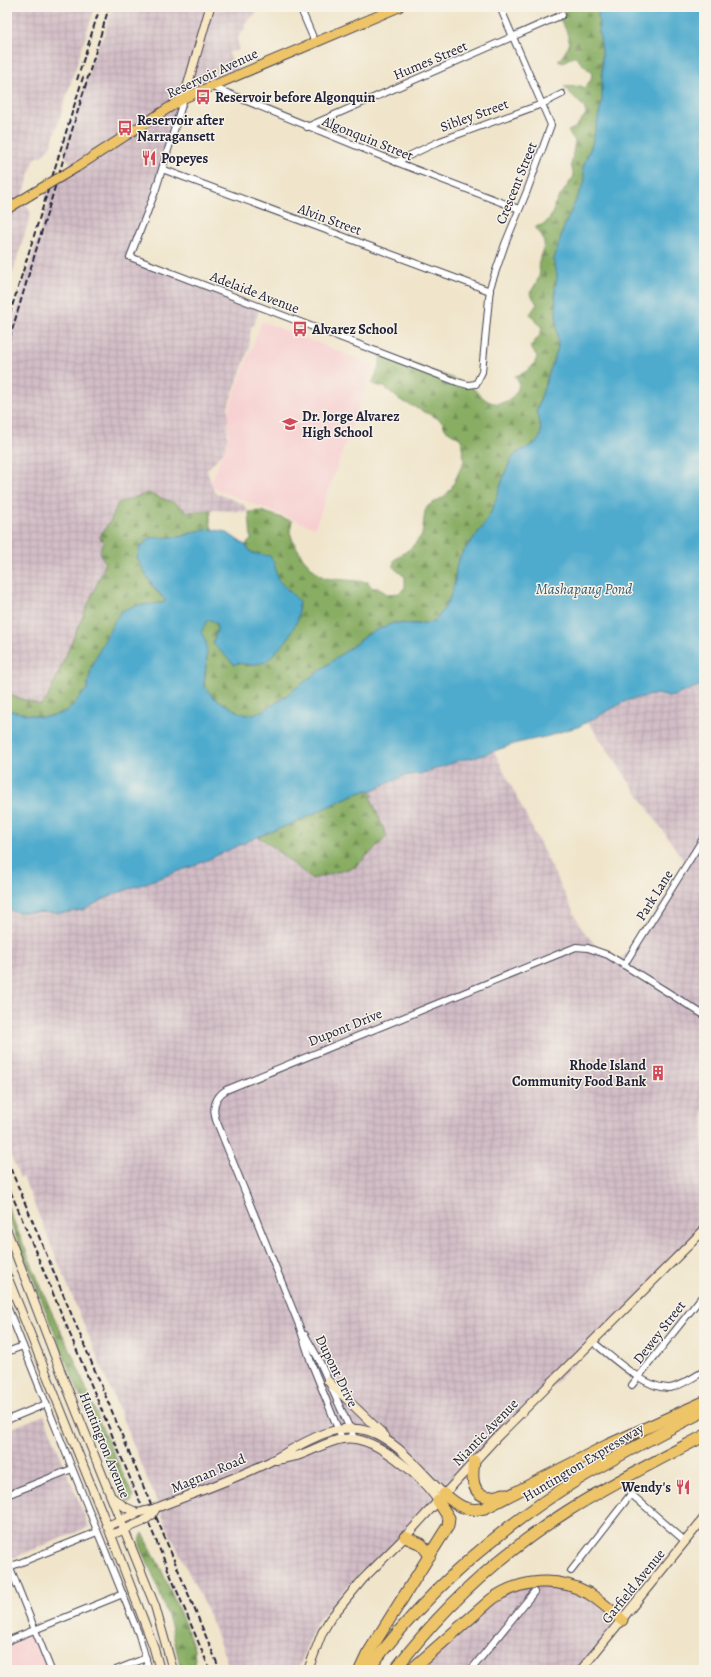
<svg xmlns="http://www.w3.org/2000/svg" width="711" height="1677" font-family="Alegreya,serif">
  <defs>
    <pattern id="industrial-grid" width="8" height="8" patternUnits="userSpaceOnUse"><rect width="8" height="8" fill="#d2bdc6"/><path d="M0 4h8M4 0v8" fill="none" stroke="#b4a2ab"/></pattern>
    <pattern id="forest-firs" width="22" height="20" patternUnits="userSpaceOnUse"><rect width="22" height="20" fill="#88ad63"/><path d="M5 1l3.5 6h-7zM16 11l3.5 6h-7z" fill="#6f8c53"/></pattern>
  </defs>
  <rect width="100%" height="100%" fill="#f7f3e8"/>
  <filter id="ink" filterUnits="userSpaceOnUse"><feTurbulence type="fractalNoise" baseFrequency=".025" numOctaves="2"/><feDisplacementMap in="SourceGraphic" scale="8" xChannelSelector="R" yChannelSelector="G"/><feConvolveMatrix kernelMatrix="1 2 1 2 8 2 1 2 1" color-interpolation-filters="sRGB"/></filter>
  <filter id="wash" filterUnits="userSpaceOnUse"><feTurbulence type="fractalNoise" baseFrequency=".012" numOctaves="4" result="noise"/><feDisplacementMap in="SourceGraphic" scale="16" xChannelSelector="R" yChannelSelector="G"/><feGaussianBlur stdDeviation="0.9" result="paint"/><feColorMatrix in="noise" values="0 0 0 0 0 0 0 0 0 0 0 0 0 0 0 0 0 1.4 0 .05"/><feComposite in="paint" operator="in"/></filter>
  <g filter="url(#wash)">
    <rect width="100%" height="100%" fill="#f0e5cb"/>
    <g fill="#f7cfd1">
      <polygon points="262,321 373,365 315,528 210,487 229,434 227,414"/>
      <polygon points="34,1628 54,1670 7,1670 7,1639"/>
    </g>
    <g fill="url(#industrial-grid)">
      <polygon points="7,7 95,7 51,145 43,155 35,158 31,169 23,198 31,214 7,291"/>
      <polygon points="114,7 263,7 244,24 245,28 237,39 239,48 237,51 228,52 238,71 187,96 130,255 260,307 254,325 251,327 249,349 228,407 227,439 224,451 207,470 214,492 243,504 249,512 211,510 186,512 177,504 148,493 118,503 111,520 99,537 104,542 100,555 105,562 102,572 47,699 40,705 7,694 7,338 49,202 41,187 72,166 63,152 95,52 105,33 111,11"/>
      <polygon points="704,667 704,1230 405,1537 358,1574 315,1624 298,1670 230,1670 206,1608 170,1534 23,1177 20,1178 7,1147 7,909 16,912 64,913 83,910 112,895 196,865 257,837 355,867 387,837 371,797 374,795 370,791 372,789 404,776 477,757 494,751 582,929 597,947 621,960 688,867 588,722 628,700 658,694 668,697 674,696 699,686 704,679"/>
      <polygon points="44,1415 89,1527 13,1558 7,1541 7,1430"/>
      <polygon points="569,1582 617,1620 580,1670 410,1670 511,1586"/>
    </g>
    <g fill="url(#forest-firs)" stroke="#55684f">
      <path d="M568,7H598L599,32L602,50V102L592,144L583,167L585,181L565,224L554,259L557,275L555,291L558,347L536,412C553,454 520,440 510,462C501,479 498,499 489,516C481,533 463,547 457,564C455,571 456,579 454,585C450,600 443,611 434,622L418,624L393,623L370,633L276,703L261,712L248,715L240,713L213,697L204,686L207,659L200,633L207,620H211L216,622L217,629L213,644L237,663L252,665L299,601L278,580L274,563L252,553L245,545L251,540L249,512L261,511L292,521L290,532L293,541L303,558L313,569L324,578L368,582L372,588H378L387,594L400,593L405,587V577L394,568V560L411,548L422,535L425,511L428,506L445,496L451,489L464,461L461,439L445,429L443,423L439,419L400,400L384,387L372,384L380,365V352C409,363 439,372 467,384C477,389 482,401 494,403C506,405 518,395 519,383L515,376C525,373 535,368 537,356L530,347L540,335L542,328L530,314L537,304L530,293C536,283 543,275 538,264C545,247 548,241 535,227L545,224L554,212V205L574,176L571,165L575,141L568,131L575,128L586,114L584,107L564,87L581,86L584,88L591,80L592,73L575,57L568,59L563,63L558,61C574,43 571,37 559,18Z"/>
      <path d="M148,493L177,504L187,512L211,510L210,522L212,529L198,531L180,537L150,538L143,570L152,585L151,586L166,601L162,603L134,606L91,669L87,689L69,710L53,716L40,717L7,710V694L40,705L47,699L102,572L105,562C99,554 99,550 104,542L99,537L111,520L118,503Z"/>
      <polygon points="369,790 374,795 371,798 387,837 355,867 312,879 264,840 258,837 299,821 352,795"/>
      <polygon points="7,1205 51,1311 73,1356 102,1428 133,1496 131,1502 127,1502 122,1496 111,1473 7,1214"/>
      <polygon points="143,1533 161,1569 187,1629 194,1649 196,1670 181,1670 171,1625 155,1580 140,1545 141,1537"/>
    </g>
    <path fill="#4fabcd" stroke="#386684" d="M598,7H704V679L699,686L674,696L668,697L658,694L628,700L578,727L566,730L549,736L517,743L477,757L461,760L424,773L404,776L370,791L368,790L352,795L299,821L257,837L196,865L112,895L83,910L64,913L16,912L7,909V710L40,717L53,716L69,710L87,689L91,669L97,655L114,622L121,611L134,606L162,603L166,601L150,583L152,584L143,570L137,557L140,547L150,538L180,537L198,531L212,529L226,532L245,545L252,553L270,556L274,563L278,580L299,601L298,619L287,640L266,662L252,665L237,663L235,665L213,644L217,629L216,623L211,620H207L201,633C212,644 204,671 204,686L213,697L240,713L247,715L261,712L276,703L370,633L393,623L418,624L434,622C443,611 450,600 454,585C456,579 455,571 457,564C463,547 481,533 489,516C498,499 501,479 510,462C520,440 553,454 536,412L558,347L555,291L557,275L554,259L565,224L585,181L583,167L592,144L602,102V50L599,32Z"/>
  </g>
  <g filter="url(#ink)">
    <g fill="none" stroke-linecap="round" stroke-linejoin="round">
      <g stroke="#413f51" stroke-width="8">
        <g id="street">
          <polyline points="300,7 315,42"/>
          <polyline points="210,86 396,162 519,209"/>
          <polyline points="184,98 155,192 130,257 457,382 468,385 476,384 482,372 490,288 505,244 527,191 551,125 500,7"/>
          <polyline points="307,127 562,15"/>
          <polyline points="396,162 440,141 542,104 562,94"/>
          <polyline points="162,169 490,291"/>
          <polyline points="624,965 704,837"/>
          <polyline points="7,1306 139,1635 149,1670"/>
          <polyline points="305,1335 318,1358 354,1438"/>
          <path d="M593,1342C611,1356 646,1390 670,1388C681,1386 694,1377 704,1371"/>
          <polyline points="7,1352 23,1346"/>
          <polyline points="632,1385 704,1294"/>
          <polyline points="7,1420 46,1404"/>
          <path d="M342,1439L311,1362L299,1325L216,1120C212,1108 215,1097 226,1090L576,947L588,948L608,955L704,1015"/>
          <polyline points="7,1495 72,1469"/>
          <polyline points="7,1560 51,1670"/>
          <polyline points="7,1568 97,1532"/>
          <polyline points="571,1571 631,1494 685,1541"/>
          <polyline points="7,1641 123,1594"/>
          <polyline points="116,1670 146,1658"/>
          <polyline points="471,1670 534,1592"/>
        </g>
      </g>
      <g stroke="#413f51" stroke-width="10">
        <g id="secondary">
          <polyline points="184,98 210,7"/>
          <polyline points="7,1231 64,1380 155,1606 173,1670"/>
          <polyline points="7,1276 111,1535 153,1645 160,1670"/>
          <polyline points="328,1381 385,1436"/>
          <path d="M276,1460C283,1459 290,1457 297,1456C312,1451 326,1442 342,1439C374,1433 422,1477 438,1501"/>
          <polyline points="113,1498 125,1507 138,1513"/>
          <path d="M156,1508C194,1493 233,1480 269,1462C298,1447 333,1420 368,1431C399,1441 421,1473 444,1494"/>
          <polyline points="107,1526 138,1513"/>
          <polyline points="111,1535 142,1522"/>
          <polyline points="308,1670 322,1633 330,1619 363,1579 405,1537 496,1438 704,1230"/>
          <polyline points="581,1670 704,1518"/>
        </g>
      </g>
      <g stroke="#413f51" stroke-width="11">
        <g id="primary">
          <polyline points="77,167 184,98 399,7"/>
          <polyline points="7,209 30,195"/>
        </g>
      </g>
      <g stroke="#413f51" stroke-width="13">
        <g id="highway">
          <path d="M474,1461C470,1485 475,1504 504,1494"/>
          <path d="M444,1494C457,1505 467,1513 485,1508L608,1445L704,1402"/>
          <polyline points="405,1537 421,1544 430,1555"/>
          <polyline points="360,1670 367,1655 448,1526 449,1518 438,1501"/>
          <path d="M368,1670C425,1593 495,1531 577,1480C618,1455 661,1433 704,1411"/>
          <path d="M395,1670C442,1608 501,1554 566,1512C610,1484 658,1460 704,1436"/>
          <path d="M411,1670L492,1599C520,1579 558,1576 588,1593C601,1601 611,1611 622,1620"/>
        </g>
      </g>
      <use href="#street" stroke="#fff" stroke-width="6"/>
      <use href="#secondary" stroke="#f8e7c3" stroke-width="8"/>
      <use href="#primary" stroke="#eec469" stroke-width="9"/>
      <use href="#highway" stroke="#eec469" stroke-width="11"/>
      <g stroke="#22223b" stroke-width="2" stroke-dasharray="6 3" stroke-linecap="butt">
        <polyline points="77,80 100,7"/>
        <polyline points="7,323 84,74"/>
        <polyline points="7,347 109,7"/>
        <polyline points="7,1160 220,1670"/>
        <polyline points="7,1183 210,1670"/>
      </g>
      <g stroke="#413f51" stroke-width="10" stroke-linecap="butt">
        <g id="secondary-bridge">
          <polyline points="138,1513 156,1508"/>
          <polyline points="142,1522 152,1515 156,1508"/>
        </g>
      </g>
      <g stroke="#413f51" stroke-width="11" stroke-linecap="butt">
        <polyline id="primary-bridge" points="30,195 77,167"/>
      </g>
      <use href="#secondary-bridge" stroke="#f8e7c3" stroke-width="8"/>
      <use href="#primary-bridge" stroke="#eec469" stroke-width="9"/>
    </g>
  </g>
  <defs>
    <g id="bus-bare" transform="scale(1.2)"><path d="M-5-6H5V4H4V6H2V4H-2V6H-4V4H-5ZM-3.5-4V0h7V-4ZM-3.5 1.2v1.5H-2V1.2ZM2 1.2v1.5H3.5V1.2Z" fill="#d1495b" stroke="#f7f3e8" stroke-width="2.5" paint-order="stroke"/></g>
    <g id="restaurant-bare" transform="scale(1.2)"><path d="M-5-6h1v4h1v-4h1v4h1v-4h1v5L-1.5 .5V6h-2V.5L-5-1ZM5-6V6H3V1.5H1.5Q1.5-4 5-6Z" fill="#d1495b" stroke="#f7f3e8" stroke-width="2.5" paint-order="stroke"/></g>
    <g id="school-bare" transform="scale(1.2)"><path d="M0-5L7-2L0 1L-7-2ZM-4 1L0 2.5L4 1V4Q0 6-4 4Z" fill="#d1495b" stroke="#f7f3e8" stroke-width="2.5" paint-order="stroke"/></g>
    <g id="building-bare" transform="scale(1.2)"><path d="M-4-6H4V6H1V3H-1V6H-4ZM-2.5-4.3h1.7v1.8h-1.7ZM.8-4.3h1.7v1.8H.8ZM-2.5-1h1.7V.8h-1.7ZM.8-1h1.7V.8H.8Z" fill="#d1495b" stroke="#f7f3e8" stroke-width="2.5" paint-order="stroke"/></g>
  </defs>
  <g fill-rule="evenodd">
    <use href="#bus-bare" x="203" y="97"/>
    <use href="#bus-bare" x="125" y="128"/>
    <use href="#restaurant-bare" x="149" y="158"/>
    <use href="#bus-bare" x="300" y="329"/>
    <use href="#school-bare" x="290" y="424"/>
    <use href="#building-bare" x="658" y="1073"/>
    <use href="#restaurant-bare" x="683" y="1487"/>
  </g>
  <g text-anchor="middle" stroke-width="3" stroke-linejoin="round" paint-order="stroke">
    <g font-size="14" fill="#22223b" stroke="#f7f3e8">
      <text transform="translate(430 60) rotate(-23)" y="5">Humes Street</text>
      <text transform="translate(212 73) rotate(-25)" y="5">Reservoir Avenue</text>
      <text transform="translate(474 115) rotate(-20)" y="5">Sibley Street</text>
      <text transform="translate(368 138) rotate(22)" y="5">Algonquin Street</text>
      <text transform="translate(516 183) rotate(-68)" y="5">Crescent Street</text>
      <text transform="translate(330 219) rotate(20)" y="5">Alvin Street</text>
      <text transform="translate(255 292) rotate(21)" y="5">Adelaide Avenue</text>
      <text transform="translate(654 895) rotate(-58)" y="5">Park Lane</text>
      <text transform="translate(345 1027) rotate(-22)" y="5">Dupont Drive</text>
      <text transform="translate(659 1332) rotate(-52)" y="5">Dewey Street</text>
      <text transform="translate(337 1371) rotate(64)" y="5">Dupont Drive</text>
      <text transform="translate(485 1432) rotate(-46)" y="5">Niantic Avenue</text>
      <text transform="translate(105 1445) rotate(68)" y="5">Huntington Avenue</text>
      <text transform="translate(583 1462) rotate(-31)" y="5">Huntington Expressway</text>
      <text transform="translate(208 1473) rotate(-23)" y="5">Magnan Road</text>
      <text transform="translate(633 1586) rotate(-51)" y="5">Garfield Avenue</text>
    </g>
    <g font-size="14" font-weight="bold" fill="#22223b" stroke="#f7f3e8" text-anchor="start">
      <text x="215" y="102">Reservoir before Algonquin</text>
      <text x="137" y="125">Reservoir after<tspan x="137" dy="16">Narragansett</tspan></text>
      <text x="161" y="163">Popeyes</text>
      <text x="312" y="334">Alvarez School</text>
      <text x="302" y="421">Dr. Jorge Alvarez<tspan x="302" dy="16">High School</tspan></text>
      <text x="646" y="1070" text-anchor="end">Rhode Island<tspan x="646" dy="16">Community Food Bank</tspan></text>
      <text x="671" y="1492" text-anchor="end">Wendy's</text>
    </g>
    <g font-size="15" font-style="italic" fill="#345975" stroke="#f7f3e8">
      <text x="584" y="594">Mashapaug Pond</text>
    </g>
  </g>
  <rect width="711" height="1677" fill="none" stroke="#f7f3e8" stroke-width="24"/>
</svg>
